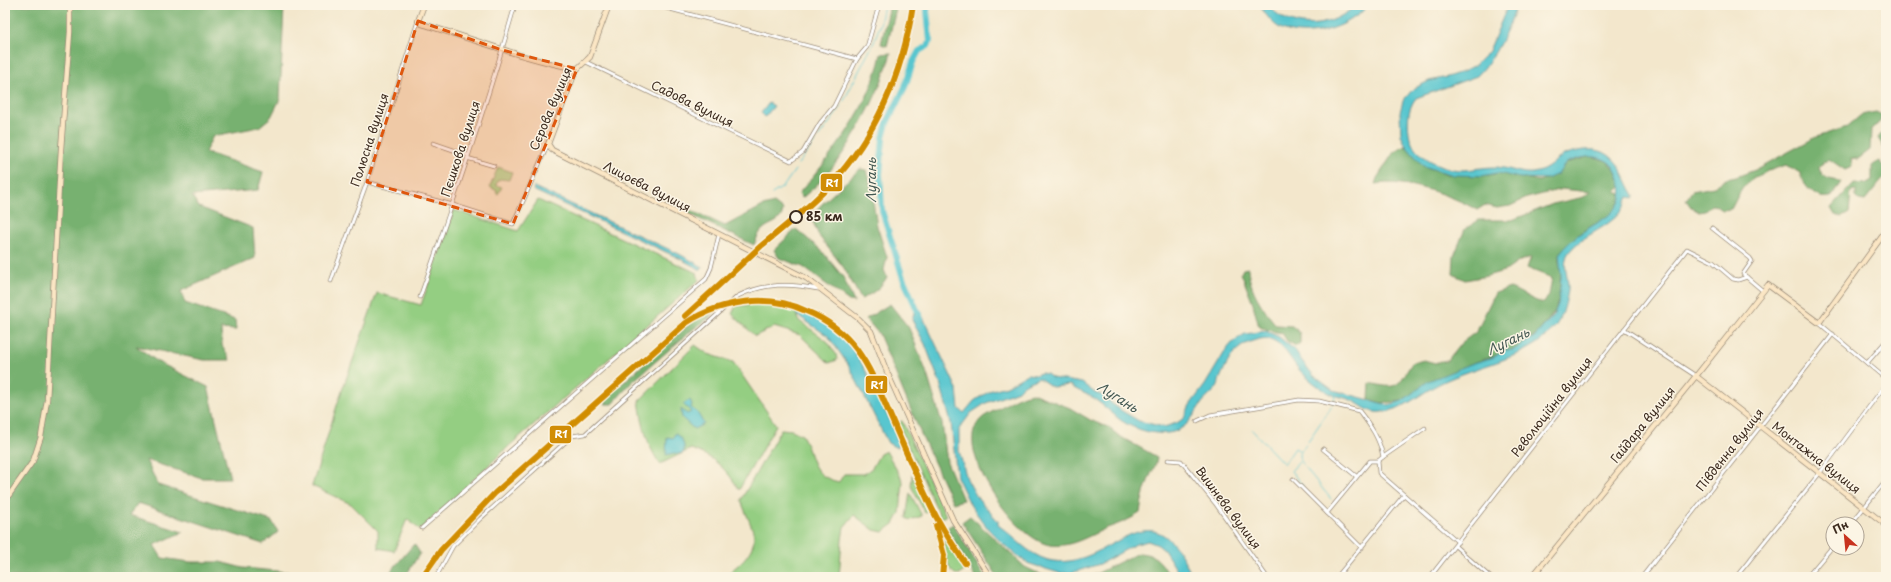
<svg xmlns="http://www.w3.org/2000/svg" width="1891" height="582" font-family="'Playpen Sans',sans-serif">
  <rect width="100%" height="100%" fill="#fcf5e5"/>
  <filter id="ink" filterUnits="userSpaceOnUse"><feTurbulence type="fractalNoise" baseFrequency=".025" numOctaves="2"/><feDisplacementMap in="SourceGraphic" scale="8" xChannelSelector="R" yChannelSelector="G"/><feConvolveMatrix kernelMatrix="1 2 1 2 8 2 1 2 1" color-interpolation-filters="sRGB"/></filter>
  <filter id="wash" filterUnits="userSpaceOnUse"><feTurbulence type="fractalNoise" baseFrequency=".012" numOctaves="4" result="noise"/><feDisplacementMap in="SourceGraphic" scale="16" xChannelSelector="R" yChannelSelector="G"/><feGaussianBlur stdDeviation="0.9" result="paint"/><feColorMatrix in="noise" values="0 0 0 0 0 0 0 0 0 0 0 0 0 0 0 0 0 1.4 0 .05"/><feComposite in="paint" operator="in"/></filter>
  <g filter="url(#wash)">
    <rect width="100%" height="100%" fill="#f3e7cc"/>
    <g fill="#94ce82" stroke="#687c50">
      <polygon points="498,167 512,172 509,180 499,179 496,185 502,187 498,194 496,193 497,191 490,187"/>
      <polygon points="538,200 697,273 699,280 509,446 420,530 407,519 394,551 378,548 378,531 351,504 312,486 339,399 377,293 421,305 454,210 518,231"/>
      <polygon points="757,304 774,304 799,310 796,311 798,320 827,341 836,354 837,360 829,363 800,335 774,327 755,336 732,314 736,306"/>
      <path d="M695,345L708,354L733,362L776,425L739,490C728,470 713,456 691,449L660,464C646,444 643,426 639,401Z"/>
      <polygon points="902,421 946,516 941,518 898,423"/>
      <path d="M781,429L792,430L802,435C814,456 809,476 839,482L844,474H864L872,468L880,454L886,451L903,481L900,513L894,524L883,532L874,530L854,515L844,527L842,540L839,577H723C735,568 756,553 754,535C752,525 744,510 741,500Z"/>
      <polygon points="912,475 930,511 925,513 911,486"/>
      <polygon points="910,493 922,516 910,520 906,518"/>
      <path d="M943,536H945L964,567V571L960,575C945,575 945,547 943,536Z"/>
    </g>
    <g fill="#77b170" stroke="#596e47">
      <polygon points="5,5 284,5 280,99 271,117 259,127 213,136 205,152 263,172 258,190 192,196 199,207 253,228 255,258 181,291 185,303 235,320 236,330 221,329 222,345 230,360 204,360 136,346 158,362 208,387 230,478 202,478 146,460 158,485 272,521 278,532 263,544 138,503 129,515 183,532 154,545 162,558 190,562 220,562 243,568 300,573 302,577 5,577"/>
      <polygon points="890,5 897,5 887,46 881,44"/>
      <path d="M891,53C879,95 856,138 829,172C821,182 811,190 802,198L799,193C833,155 871,105 881,54Z"/>
      <path d="M1876,112L1882,115L1880,122L1871,129L1870,150L1858,159L1851,158L1852,167L1845,170L1829,159L1819,166C1821,179 1830,179 1841,182L1831,197C1829,197 1824,198 1821,197C1811,195 1802,182 1800,173L1787,165C1772,169 1752,176 1742,189C1738,195 1735,202 1731,209L1722,210L1718,206L1711,205L1705,211L1699,212L1691,207L1686,200L1692,191L1714,187L1726,179L1736,177L1755,170L1816,137L1847,127L1861,115Z"/>
      <polygon points="1886,128 1886,151 1878,138"/>
      <path d="M1406,146L1423,166L1447,174L1489,175L1498,173L1539,181L1554,176L1566,163L1591,156L1607,161L1615,170L1622,186L1616,192L1621,194C1619,214 1599,221 1585,230C1575,236 1567,245 1559,254V262L1561,270L1559,298L1555,311L1537,334L1513,350L1473,363L1426,383L1402,401L1381,403L1369,399L1370,383C1399,390 1397,387 1412,363L1424,360L1435,363L1447,361L1461,343L1476,332L1495,293L1510,288C1522,292 1532,301 1544,303L1549,295L1552,278L1527,268L1531,257L1520,261L1507,270L1487,276L1465,280L1453,274L1454,256L1465,229L1479,220H1512L1553,204L1584,197L1590,192L1562,189L1527,198L1510,206L1497,208L1485,205L1477,210C1452,195 1404,179 1375,184L1377,178L1394,152Z"/>
      <polygon points="1879,161 1884,167 1886,166 1886,179 1883,179 1865,201 1859,200 1856,197 1856,190 1851,191 1849,213 1842,217 1835,215 1831,208 1854,183 1865,184 1872,180 1872,166"/>
      <path d="M860,169L866,170L869,177L877,226L887,257L884,270L887,277C880,289 873,293 861,299L844,268L819,236L811,217L821,205Z"/>
      <path d="M774,203L783,210C781,224 770,222 762,230C758,234 756,240 754,245L681,210L683,207L725,226L763,206Z"/>
      <polygon points="796,229 821,250 843,277 854,302 849,301 803,267 779,258 774,250"/>
      <path d="M1248,268C1249,289 1263,309 1276,325L1292,326L1300,333V343L1296,346L1287,341L1282,333C1273,332 1267,329 1259,327L1253,304L1241,273L1243,269Z"/>
      <polygon points="890,304 909,328 926,371 942,423 947,462 963,500 953,503 921,434 879,334 866,319"/>
      <polygon points="713,311 709,318 692,330 632,382 612,404 604,404 607,397 697,317"/>
      <path d="M1032,393L1070,408L1092,421L1108,427L1119,436L1157,457C1156,467 1151,472 1148,481C1144,492 1141,502 1140,513C1129,520 1119,524 1107,528C1088,536 1071,548 1050,545C1017,540 964,462 974,431C979,416 986,416 997,409C1011,402 1016,396 1032,393Z"/>
      <polygon points="970,516 1025,567 1046,577 998,577 962,522"/>
      <polygon points="953,524 985,577 975,577 947,528"/>
      <polygon points="414,544 420,553 405,577 386,577"/>
      <path d="M1138,553C1157,554 1161,562 1170,577H1073L1092,576Z"/>
    </g>
    <g fill="#59c6cf" stroke="#4a7876">
      <path d="M1259,5H1268C1286,27 1317,30 1341,16C1354,9 1352,5 1369,5C1364,9 1360,14 1355,17C1336,31 1302,39 1280,28C1271,23 1265,13 1259,5Z"/>
      <path d="M1508,5H1516V8C1506,32 1496,57 1477,76L1416,98C1407,109 1407,124 1410,138C1415,157 1444,170 1462,170C1475,170 1490,165 1504,168C1514,170 1523,174 1533,173C1550,170 1552,162 1564,155C1574,151 1589,148 1600,151C1621,158 1623,178 1634,195V198L1628,197C1626,201 1625,206 1622,210C1608,229 1583,234 1569,252C1561,262 1569,278 1568,289C1567,298 1564,311 1560,319C1538,359 1476,364 1439,384C1419,394 1405,410 1382,412C1369,414 1362,405 1351,400C1344,397 1336,397 1329,393C1318,387 1305,377 1297,367C1287,355 1279,335 1260,339C1237,344 1230,356 1221,376C1219,379 1219,384 1217,387C1214,392 1206,398 1202,403C1195,412 1191,423 1180,429C1164,439 1133,430 1119,419C1112,413 1104,406 1096,400C1087,393 1078,392 1070,385L1052,387L1039,378C1031,381 1023,384 1018,391L986,403L971,413L959,429V451L967,479L978,499L998,521V525C1014,536 1027,554 1048,560C1110,575 1150,475 1192,577H1181L1164,550L1158,545L1148,541L1136,544L1100,564L1071,573H1059L1027,563L1003,544L989,530L971,506L957,477L951,423L941,386L925,344L912,320L914,313H921L957,389L959,409L964,413L974,401L980,397L992,390L1007,386L1028,374L1035,375L1041,373L1047,374L1052,378L1082,383L1095,393L1107,397L1111,403L1122,411L1139,421L1164,427L1177,423L1184,418L1190,405L1205,385L1226,350L1234,341L1245,334L1266,331L1279,337L1296,351L1299,357L1314,376L1333,390L1388,405L1402,401L1428,381L1473,363L1494,357L1505,350H1513L1534,337L1553,316L1558,304L1561,277L1559,254C1566,245 1575,236 1584,231C1604,218 1630,208 1619,179C1617,174 1615,169 1612,165C1598,152 1581,157 1566,163L1558,174L1547,179L1519,178L1498,173L1482,176L1453,175L1423,166L1406,146L1401,135L1400,112L1403,101L1413,89L1429,81L1447,77L1465,71L1475,65L1489,51Z"/>
      <polygon points="769,103 774,106 765,117 761,113"/>
      <polygon points="534,187 679,254 703,267 701,270 679,258 533,190"/>
      <path d="M799,310C850,332 861,359 883,407C889,419 898,433 898,447H895L888,443L849,366L838,350L828,336L797,315L796,311Z"/>
      <polygon points="690,400 692,404 691,408 697,412 704,424 694,429 682,418 681,409 687,414 691,412 683,404"/>
      <path d="M675,433C682,439 685,443 684,452L680,454L674,453L666,455L667,437L673,438Z"/>
    </g>
    <g fill="none" stroke-linecap="round" stroke-linejoin="round">
      <g stroke="#59c6cf" stroke-width="1">
        <polyline points="798,164 839,110 874,42 880,25 884,5"/>
        <polyline points="772,194 783,187 795,170"/>
        <polyline points="1333,403 1335,396"/>
        <polyline points="1252,430 1284,464 1295,448 1300,451"/>
        <polyline points="1299,462 1291,471 1303,486"/>
        <polyline points="1331,499 1300,461 1299,454 1332,406"/>
      </g>
      <polyline stroke="#59c6cf" stroke-width="6" points="921,319 903,278 882,211 880,174 883,138 887,123 905,87 913,62 919,51 928,46 930,41 927,11 928,5"/>
    </g>
  </g>
  <g filter="url(#ink)">
    <g fill="none" stroke-linecap="round" stroke-linejoin="round">
      <g stroke="#978875" stroke-width="4.5">
        <g id="street">
          <polyline points="655,5 857,59"/>
          <polyline points="586,62 791,161 803,152 820,123 834,106 857,59 867,47 879,5"/>
          <polyline points="433,143 468,155"/>
          <polyline points="467,158 494,166"/>
          <polyline points="367,182 453,205 513,224 548,144"/>
          <polyline points="1712,228 1750,258 1752,261 1743,274 1763,291"/>
          <polyline points="331,281 367,182 418,21"/>
          <path d="M420,297C454,201 487,104 515,5"/>
          <polyline points="1819,323 1886,379"/>
          <polyline points="1624,329 1696,376"/>
          <polyline points="1867,363 1886,341"/>
          <path d="M1197,421L1210,415L1299,400L1319,401L1359,411C1370,425 1380,439 1383,457L1378,461L1379,473L1458,542"/>
          <polyline points="1323,449 1356,476"/>
          <polyline points="1383,457 1425,428"/>
          <polyline points="1168,460 1181,461 1215,503 1267,577"/>
          <polyline points="1293,479 1362,548"/>
          <polyline points="1327,513 1370,461 1378,461"/>
          <polyline points="1851,524 1886,480"/>
          <polyline points="422,528 706,279 711,268 719,234"/>
          <polyline points="1455,546 1490,577"/>
          <path d="M436,577L453,546L480,519L572,436L585,434L738,296C764,283 790,283 818,289"/>
          <polyline points="1337,577 1404,495"/>
          <polyline points="1430,577 1687,249 1713,262 1733,279 1738,280 1747,277"/>
          <polyline points="1642,577 1833,334"/>
          <polyline points="1736,577 1819,474 1886,384"/>
          <polyline points="1807,577 1833,546"/>
        </g>
      </g>
      <g stroke="#978875" stroke-width="6">
        <g id="secondary">
          <path d="M424,5L418,21L422,24C474,39 524,59 577,69"/>
          <polyline points="609,5 590,57 577,69 574,75 548,144 552,150 806,278 859,319 871,331 887,372 953,520 990,577"/>
          <polyline points="1696,376 1886,525"/>
          <polyline points="5,501 33,461 41,437 47,400 61,149 70,32 70,5"/>
          <polyline points="1532,577 1696,376 1768,285 1819,323 1886,231"/>
        </g>
      </g>
      <use href="#street" stroke="#fff" stroke-width="3"/>
      <use href="#secondary" stroke="#fbe6c4" stroke-width="4.5"/>
      <g stroke="#fcf5e5" stroke-width="9">
        <g id="rail-1">
          <path d="M685,316C711,293 736,269 761,246C785,226 810,207 831,184C877,134 903,72 913,5"/>
          <polyline points="936,526 944,555 942,577"/>
          <path d="M422,577L441,550L495,493L686,323C707,309 728,303 753,301C772,300 789,303 806,311C856,331 870,369 890,415C902,443 914,471 927,498C937,521 951,542 965,563"/>
        </g>
      </g>
      <use href="#rail-1" stroke="#d18d06" stroke-width="6"/>
    </g>
  </g>
  <path fill="#df570d" fill-opacity="0.2" stroke="#df570d" stroke-width="3" stroke-dasharray="8 5" stroke-linejoin="round" d="M418,21L502,50L577,69L513,224L367,182Z"/>
  <circle fill="#fcf5e5" stroke="#3b2a1e" stroke-width="2" cx="796" cy="217" r="6"/>
  <g text-anchor="middle" stroke-width="3" stroke-linejoin="round" paint-order="stroke">
    <g font-size="12" fill="#3b2a1e" stroke="#fcf5e5">
      <text transform="translate(692 104) rotate(26)" y="4">Садова вулиця</text>
      <text transform="translate(551 109) rotate(-67)" y="4">Сєрова вулиця</text>
      <text transform="translate(370 140) rotate(-72)" y="4">Полюсна вулиця</text>
      <text transform="translate(461 149) rotate(-72)" y="4">Пєшкова вулиця</text>
      <text transform="translate(647 187) rotate(27)" y="4">Лицоєва вулиця</text>
      <text transform="translate(1552 407) rotate(-52)" y="4">Революційна вулиця</text>
      <text transform="translate(1643 425) rotate(-51)" y="4">Гайдара вулиця</text>
      <text transform="translate(1730 450) rotate(-52)" y="4">Південна вулиця</text>
      <text transform="translate(1816 458) rotate(38)" y="4">Монтажна вулиця</text>
      <text transform="translate(1228 508) rotate(53)" y="4">Вишнева вулиця</text>
    </g>
    <g font-size="12" font-weight="bold" fill="#3b2a1e" stroke="#fcf5e5" text-anchor="start">
      <text x="806" y="221">85 км</text>
    </g>
    <g font-size="13" font-style="italic" fill="#445953" stroke="#fcf5e5">
      <text transform="translate(871 180) rotate(-90)" y="5">Лугань</text>
      <text transform="translate(1508 341) rotate(-26)" y="5">Лугань</text>
      <text transform="translate(1118 397) rotate(32)" y="5">Лугань</text>
    </g>
  </g>
  <g stroke="#fcf5e5" stroke-width="1.5">
    <rect x="820" y="173" width="23" height="19" rx="4" fill="#d18d06"/>
    <rect x="865" y="375" width="23" height="19" rx="4" fill="#d18d06"/>
    <rect x="549" y="425" width="23" height="19" rx="4" fill="#d18d06"/>
  </g>
  <g font-size="11" text-anchor="middle" font-weight="bold" fill="#fff">
    <text x="832" y="187">R1</text>
    <text x="877" y="389">R1</text>
    <text x="561" y="438">R1</text>
  </g>
  <rect width="1891" height="582" fill="none" stroke="#fcf5e5" stroke-width="20"/>
  <g transform="translate(1845 536) rotate(333)"><circle r="19" fill="#fcf5e5" stroke="#afa495"/>
  <path d="M0-3L7 15L0 10L-7 15Z" fill="#c8321e"/>
  <text y="-6" font-size="11" font-weight="bold" text-anchor="middle" fill="#3b2a1e">Пн</text>
  </g>
</svg>
